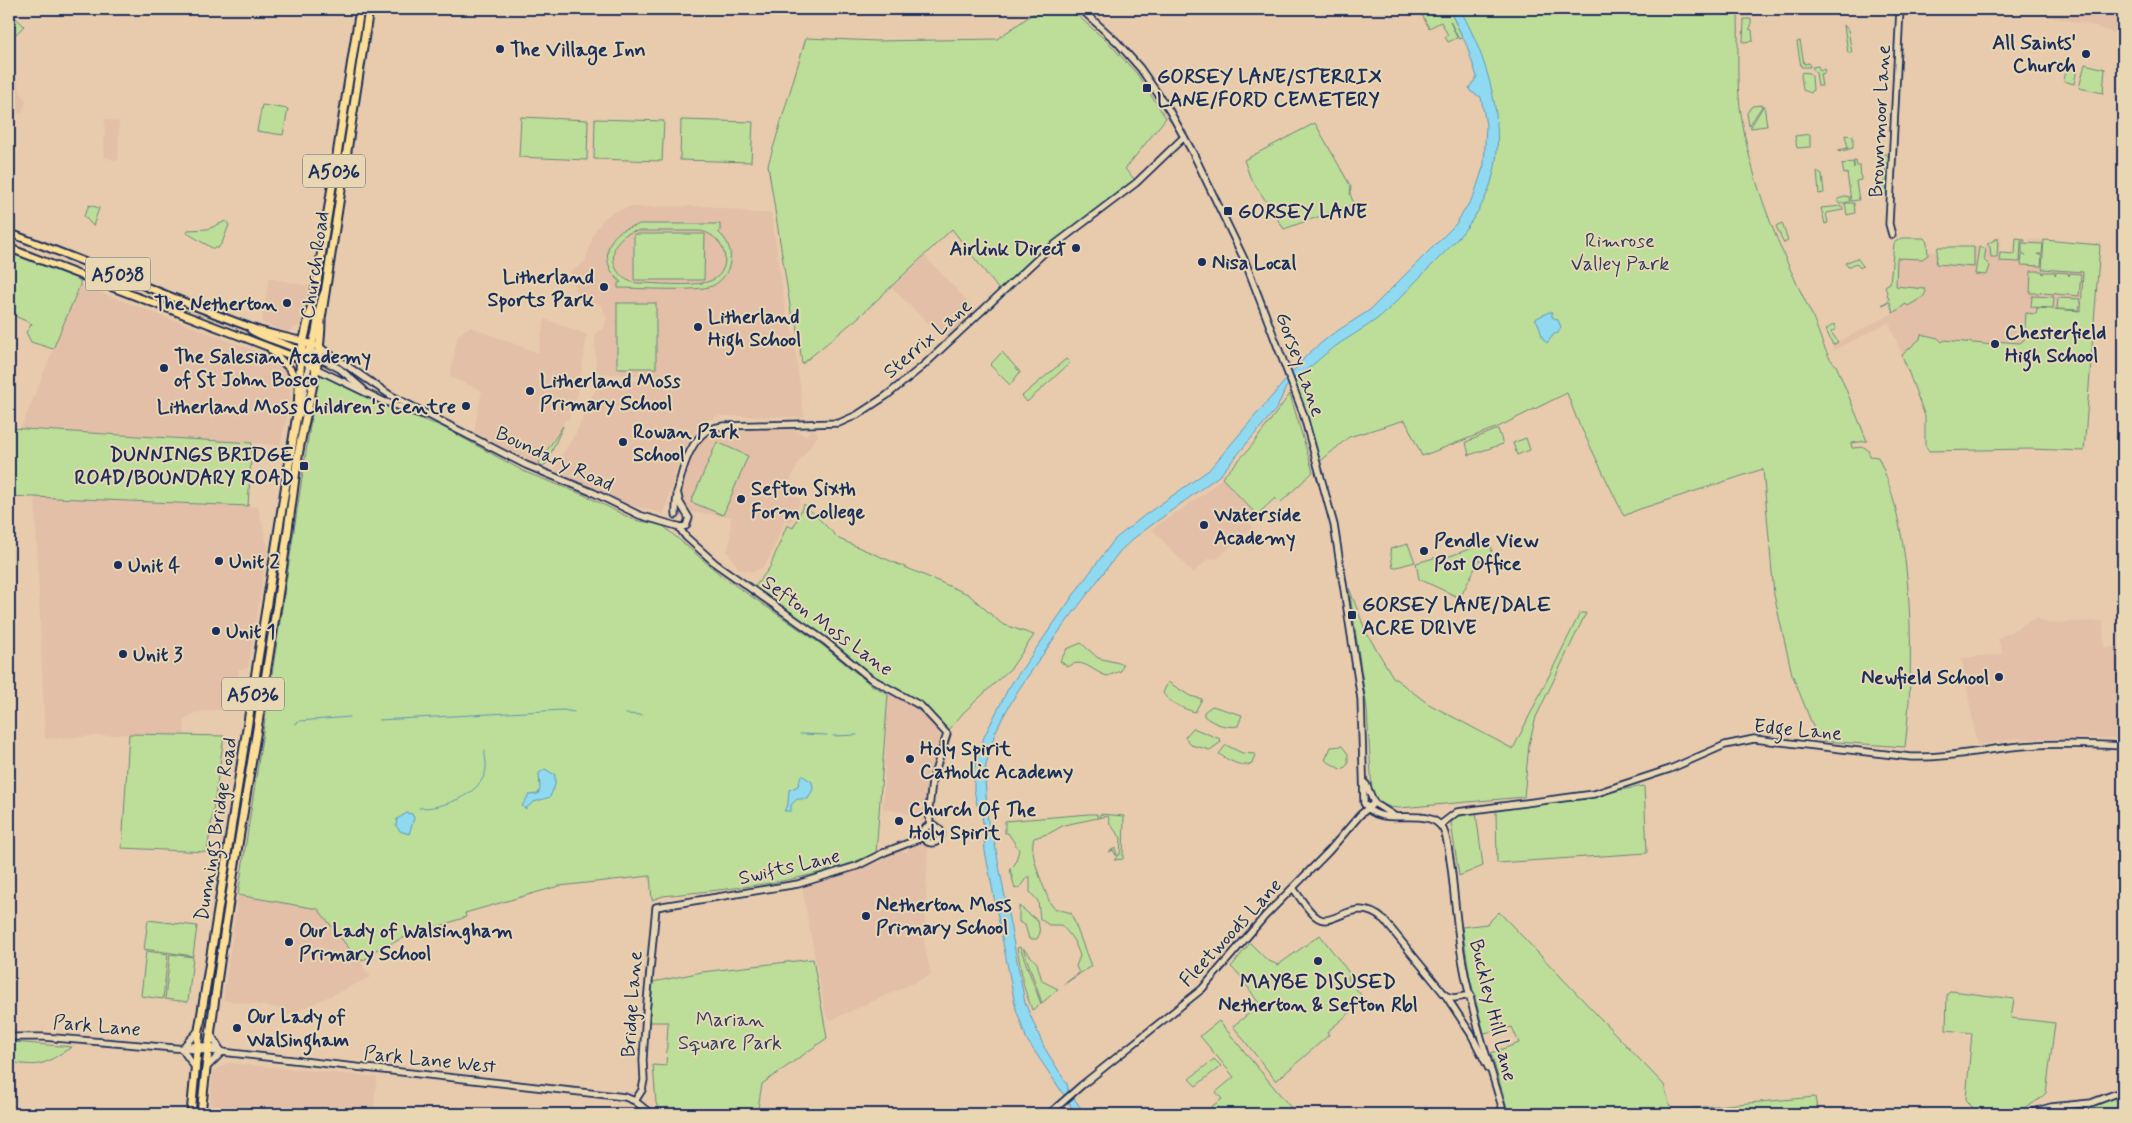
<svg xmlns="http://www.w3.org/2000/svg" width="2132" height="1123" font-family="Mynerve,sans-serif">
  <rect width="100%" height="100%" fill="#e8cbac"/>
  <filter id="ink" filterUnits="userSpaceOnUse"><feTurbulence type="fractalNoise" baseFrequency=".02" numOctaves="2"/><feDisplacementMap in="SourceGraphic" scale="10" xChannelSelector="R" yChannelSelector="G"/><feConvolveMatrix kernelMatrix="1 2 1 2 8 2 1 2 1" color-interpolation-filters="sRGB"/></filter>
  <g filter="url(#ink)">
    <g fill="#e2bfa6">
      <polygon points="2031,9 2123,9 2123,36 2090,25 2034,13"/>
      <polygon points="13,78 16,78 23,98 26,99 22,114 9,110 11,95 15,96 16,91"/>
      <polygon points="105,119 119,122 118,161 104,157"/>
      <polygon points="707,206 755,213 771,213 786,313 793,333 804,417 720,416 707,420 698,428 678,462 664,514 628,504 556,471 555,466 576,433 600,378 651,382 651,376 596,373 595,334 604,328 607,318 601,305 596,303 583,308 570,272 585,262 594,233 604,218 612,213 629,207"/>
      <polygon points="1997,237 2001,237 2000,253 2015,254 2016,238 2024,239 2025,241 2028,242 2030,239 2100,245 2084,451 2030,449 1929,451 1925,445 1926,421 1922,404 1889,322 1834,350 1831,343 1834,344 1893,313 1891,264 1896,240 1923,238 1927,242 1927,251 1936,252 1938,247 1985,247"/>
      <polygon points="925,256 977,312 945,340 891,287"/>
      <polygon points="269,278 308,286 302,324 286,333 262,322"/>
      <polygon points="80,285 267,355 278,363 290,383 291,398 280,445 21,428"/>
      <polygon points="545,319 587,335 578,393 568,420 566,419 536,464 474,432 482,390 450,377 458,335 470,327 538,353"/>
      <polygon points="787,425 805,436 811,430 815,430 818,435 799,462 784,492 801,499 791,523 785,520 768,560 762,568 753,572 739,569 727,551 730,542 731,517 691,512 682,502 682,487 686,469 696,446 710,429"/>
      <polygon points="1222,478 1257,515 1249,523 1253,527 1217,559 1208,559 1193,573 1152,529 1204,494"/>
      <polygon points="35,497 258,507 268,548 248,668 239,669 232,708 194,713 184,720 185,735 129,734 45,739"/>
      <polygon points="2035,618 2048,623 2103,621 2104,648 2118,647 2122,732 2120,738 2016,739 1977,745 1962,658 2003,654 1998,639"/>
      <polygon points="888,694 922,711 938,731 941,739 928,780 925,821 922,822 904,812 883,809"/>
      <polygon points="920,843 928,843 924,942 931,975 831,1020 826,1016 802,888 805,884 855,869 873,861 880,863 883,856 900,849 907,853 910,846"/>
      <polygon points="238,894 322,907 371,977 284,1017 279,1008 223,1000"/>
      <polygon points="228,1063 377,1077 373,1114 209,1114 213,1071"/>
    </g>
    <g fill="#bcde98" stroke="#6c867b" fill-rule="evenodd">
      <polygon points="1040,9 1070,9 1110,44 1137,74 1166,118 1125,169 1135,180 1058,238 999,290 952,229 860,316 802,364 797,323 791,312 768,165 806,38 877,41 997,39"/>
      <polygon points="1419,9 1449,9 1463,38 1459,39 1450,21 1457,38 1448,42 1445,37 1448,35 1441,22 1429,28"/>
      <path d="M1454,9H1738C1739,42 1736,74 1740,107C1750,182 1779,248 1812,315C1818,328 1825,357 1836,365L1867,441L1851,443L1852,448L1864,447L1868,450L1870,456L1878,457C1914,532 1915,664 1905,747L1823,741L1816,734L1792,674L1774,595L1763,469L1637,510L1624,516L1576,417L1567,393L1498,427L1422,456L1405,420L1349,437L1316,465L1294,375L1361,323L1466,220L1490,166L1487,97Z"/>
      <polygon points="15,17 24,26 16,34 9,27 9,23"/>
      <polygon points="1744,19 1751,19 1751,27 1749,29 1752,30 1753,41 1743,42"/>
      <polygon points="1844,25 1848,30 1852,53 1848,53"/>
      <polygon points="1800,41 1804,64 1809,63 1810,67 1801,67 1797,42"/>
      <polygon points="2085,64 2105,69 2103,93 2079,88"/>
      <polygon points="1818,66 1820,71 1824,69 1825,73 1820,74 1822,86 1818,86 1816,73 1812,67"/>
      <polygon points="2067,66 2077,69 2074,84 2064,81"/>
      <polygon points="1802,72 1809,73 1812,76 1813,90 1811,93 1803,90 1801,75"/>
      <polygon points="352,75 356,75 334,219 328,224"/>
      <polygon points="262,105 288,109 283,135 257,131"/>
      <polygon points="1763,105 1749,126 1747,113 1752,106"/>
      <polygon points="1764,105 1767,126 1750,128"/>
      <polygon points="521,117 588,120 587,160 519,157"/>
      <polygon points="595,119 664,121 662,161 594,159"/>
      <polygon points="681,120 753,122 751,162 680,160"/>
      <polygon points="1315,123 1351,187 1350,194 1354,204 1284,229 1250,177 1244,160"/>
      <polygon points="1810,134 1810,147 1797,148 1795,136"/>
      <polygon points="1845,135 1853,136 1853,148 1839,152 1838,150 1848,148"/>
      <polygon points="1877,154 1886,154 1890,159 1887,194 1882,193 1886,170"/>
      <polygon points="1854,161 1856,161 1857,166 1860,166 1861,180 1856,181 1859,200 1851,201 1847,173 1844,174 1842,164 1845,165 1846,163 1853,162 1854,168"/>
      <polygon points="1817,171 1822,174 1824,193 1819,194"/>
      <polygon points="1848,196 1850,201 1845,203 1854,203 1855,213 1847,215 1845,203 1838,203 1838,199"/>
      <polygon points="89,205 99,208 93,226 84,216"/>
      <polygon points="1842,206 1843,210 1826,213 1828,223 1825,224 1821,208"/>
      <polygon points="226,221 229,225 222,243 218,248 212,248 187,233 188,230 208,229"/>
      <polygon points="334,221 325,274 321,273 328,226"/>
      <polygon points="1782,223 1788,241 1784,243 1776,226"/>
      <path d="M639,224H720V231L718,232C727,239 732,250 730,262C728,273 721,282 712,286C697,292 638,288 618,288V283L621,282C604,269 602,244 621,231C627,227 635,227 639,224ZM637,231H700C727,235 736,274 707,282C689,287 657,283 637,283C606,279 605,235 637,231Z"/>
      <polygon points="634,234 705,234 704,280 634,280"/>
      <polygon points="1901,238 1924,238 1927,242 1928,255 1922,259 1897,258 1896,286 1925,289 1926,292 1923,297 1908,306 1906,304 1893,313 1890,302 1882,305 1889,300 1885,286 1890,283 1894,243"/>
      <polygon points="1998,238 1997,257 1991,257 1990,247 1987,244"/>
      <polygon points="2016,238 2024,239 2025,241 2021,241 2020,262 1999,261 2000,253 2015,254"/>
      <polygon points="2044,240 2100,245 2084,451 2030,449 1929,451 1925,445 1925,416 1902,355 1920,339 1921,334 1938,338 1942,342 1945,340 1993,345 1994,341 2020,343 2024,340 2026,313 2036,314 2037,308 2081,311 2083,272 2042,269"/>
      <polygon points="2022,243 2043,244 2042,254 2037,254 2042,256 2041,266 2021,265 2022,255 2026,255 2022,253"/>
      <polygon points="1938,247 1974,247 1974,267 1936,264"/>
      <polygon points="1979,247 1986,249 1984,260 1990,266 1987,275 1975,274"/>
      <polygon points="9,251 80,279 80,285 53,349 31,342 26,332 32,324 9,313"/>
      <polygon points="1857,258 1863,266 1860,268 1856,263 1848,267 1845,263"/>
      <polygon points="2031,271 2042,271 2043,274 2044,272 2055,272 2055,275 2057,272 2068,273 2069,276 2070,273 2081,274 2079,296 2068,295 2068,293 2067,295 2056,294 2055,292 2054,294 2043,293 2041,291 2041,293 2030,293"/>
      <polygon points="2032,296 2054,297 2053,308 2031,307"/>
      <polygon points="2058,298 2080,299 2079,310 2057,309"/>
      <rect x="617" y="303" width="39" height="65"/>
      <polygon points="1834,324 1836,329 1831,332 1838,342 1833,345 1826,330"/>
      <polygon points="1002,352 1020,372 1010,385 990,365"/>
      <polygon points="1066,359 1070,363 1027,402 1022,396"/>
      <path d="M318,374L384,406L441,426L525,472L584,495L634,520L662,525L723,577L821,644L871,685L888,694L876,853C809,883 735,888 663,896L652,900L650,876L559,886L465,913L466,917L428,930L426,934L424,929L367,954L368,958L359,961L318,909L238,895Z"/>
      <polygon points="1290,394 1313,472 1280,503 1275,498 1257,515 1222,478 1250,448"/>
      <polygon points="563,426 546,464 543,466 538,464"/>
      <polygon points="9,428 252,443 248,506 9,496"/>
      <polygon points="1498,429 1503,444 1469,455 1466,442"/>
      <polygon points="1526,438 1530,450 1517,455 1513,443"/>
      <polygon points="717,442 748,456 723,515 691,502"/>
      <polygon points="804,504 839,539 968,594 1002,624 1034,635 1012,667 963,713 944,736 927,717 908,702 872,681 822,642 751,592 770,567 787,525 793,528"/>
      <polygon points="1490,542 1492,550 1486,563 1479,560 1460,598 1419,579 1416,563 1441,556 1444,558"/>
      <polygon points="1408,544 1415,562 1393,568 1390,549"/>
      <path d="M1349,588L1366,632L1393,677L1427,703L1513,749L1580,613H1586L1536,717L1529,744L1524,797L1400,808C1386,808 1379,803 1372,791L1367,709Z"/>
      <path d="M1081,643L1098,658L1123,664L1121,671L1107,676C1093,672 1082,656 1068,667L1060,661L1067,649Z"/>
      <path d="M1168,682L1190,696L1202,699L1195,712C1184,709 1169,703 1163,693Z"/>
      <path d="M1212,706L1242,715L1238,726C1226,728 1214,724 1204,716V712Z"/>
      <polygon points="1193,728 1220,739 1221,742 1210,750 1191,745 1185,737"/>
      <polygon points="129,734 224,736 207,852 122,848"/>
      <path d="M1226,745L1242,753L1255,754L1252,764C1241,768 1228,760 1219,754Z"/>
      <polygon points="1342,746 1348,754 1348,764 1342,770 1325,760 1331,747"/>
      <polygon points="1644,786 1647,853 1497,863 1496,811"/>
      <polygon points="1476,813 1483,866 1459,876 1451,823 1456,817"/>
      <path d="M1089,814H1097V817H1100V814L1124,816L1123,859L1114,860L1117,857L1113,850L1109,852L1115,848L1117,855H1120L1121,838L1110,824L1108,816L1064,825L1050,833L1034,838C1028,853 1044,887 1050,903L1054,908L1071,913L1091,966L1063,985L1079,973L1076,966L1080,956C1076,943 1071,935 1061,925H1049L1040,919L1038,901L1030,892V877H1027L1020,887L1015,889L1010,869L1015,864L1019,850L1008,833H1005V821Z"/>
      <polygon points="1019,906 1038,921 1040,933 1037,939 1029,939 1025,925 1019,922"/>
      <polygon points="1499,912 1664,1085 1671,1110 1815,1097 1818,1114 1509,1114 1491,1053 1519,1043 1512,1027 1484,1033 1470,978 1462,927 1487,924"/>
      <polygon points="148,920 197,926 193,956 144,949"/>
      <polygon points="1320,935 1350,974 1348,979 1365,1000 1327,1032 1329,1035 1276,1081 1233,1026 1260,1005 1239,974 1231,967 1250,943 1267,960 1278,965"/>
      <polygon points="1020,947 1041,1004 1032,1010 1024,987 1017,948"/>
      <polygon points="1023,948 1037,963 1042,981 1058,989 1042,1003"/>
      <polygon points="146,951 168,954 163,999 141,996"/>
      <polygon points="170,954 193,957 188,1002 165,999"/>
      <polygon points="813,959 827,1038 762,1084 757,1114 660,1114 656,1103 653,1065 666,1066 668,1022 649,1022 653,982 702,972"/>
      <path d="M1952,991L2014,999L2011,1018L2055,1023L2046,1093C2026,1113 2003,1114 1977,1114L1966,1099L1972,1033L1946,1030L1947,994Z"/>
      <polygon points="1219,1021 1296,1114 1210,1114 1207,1110 1222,1099 1216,1092 1234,1077 1200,1036"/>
      <path d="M9,1042H13L72,1047C43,1064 43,1068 9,1062Z"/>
      <polygon points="1214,1059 1221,1066 1196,1086 1189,1079"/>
      <polygon points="2123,1095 2123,1114 2073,1114"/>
    </g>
    <g fill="#90daf1" stroke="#6196b6">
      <path d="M1449,9H1460C1492,67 1516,150 1478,211C1463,236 1439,258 1418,279C1405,293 1392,307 1377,319C1362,330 1345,339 1330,350C1318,360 1308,370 1294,378L1286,387L1277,408L1220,475L1134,538L1120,551L1055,637L1017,692L1003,717L995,733L986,765L985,779L988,823L991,826L996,850L1025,1003L1044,1047L1067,1084L1068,1090L1085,1114H1073L1070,1104L1027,1040L1016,1009L985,851L982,811L977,805L974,789V769L984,737L1008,689L1082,583L1115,539L1145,515L1209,470L1308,354L1331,335L1370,310L1456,224L1474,195L1484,165L1486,125L1481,97L1471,92L1469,88L1477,77L1467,46Z"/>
      <path d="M1549,312H1552V317L1558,320L1561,327L1558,333L1554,334L1547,343C1539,338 1542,326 1535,319Z"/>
      <polygon points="545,769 555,775 555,785 550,797 534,802 525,809 522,806 529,795 538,794 540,789 539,773"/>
      <polygon points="801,776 803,776 812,782 813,789 808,799 797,799 791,805 791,811 784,811 788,804 789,790 798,786"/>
      <polygon points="407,813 412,814 414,818 409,834 400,831 396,826 397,819"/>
    </g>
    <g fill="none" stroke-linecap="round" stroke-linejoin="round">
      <g stroke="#6196b6" stroke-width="1">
        <polyline points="626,714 642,715"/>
        <polyline points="379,720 563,710 574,712"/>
        <polyline points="295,724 300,721 350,717"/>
        <polyline points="800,734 827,735"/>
        <polyline points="833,736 857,735"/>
        <path d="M419,808C441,809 482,795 486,769C487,763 484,756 485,750"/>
      </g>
      <g stroke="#1b2f5e" stroke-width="9">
        <g id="secondary">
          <path d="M1081,9L1117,42L1140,68L1169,110L1193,153L1245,261L1303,413L1334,525L1361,699L1364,803C1379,831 1428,803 1443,829C1448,839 1449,854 1451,866C1455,899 1457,932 1463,964C1472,1015 1490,1065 1504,1114"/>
          <polyline points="1892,235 1889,224 1900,9"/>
          <polyline points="308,345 317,357 340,369 363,389"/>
          <polyline points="321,348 390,395 526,465 594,493 639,515 680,527 686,526 689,518 680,503 677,492"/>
          <polyline points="317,369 383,401 424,415"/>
          <polyline points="300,414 309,364 313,357 321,353"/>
          <path d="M676,515C675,492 685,447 705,432C711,427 717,427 724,426L839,423L857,415L886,396L923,366L1045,252L1136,183L1184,137"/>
          <polyline points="678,526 686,537 716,564 825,641 870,678 921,706 947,734 932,781 929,809 930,825"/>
          <polyline points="1366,784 1374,803 1393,815"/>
          <path d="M1440,825L1457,812L1594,794L1670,769L1725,745L1754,739L1911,757C1945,758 1977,751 2011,747C2048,743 2086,744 2123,746"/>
          <circle cx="932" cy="834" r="9"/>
          <path d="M1293,888C1300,897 1308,912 1318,918C1334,928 1355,894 1384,920L1446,996L1471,1034L1489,1069"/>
          <polyline points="1446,996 1454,998 1471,995"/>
          <polyline points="210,1033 221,1051"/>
          <polyline points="9,1037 43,1037 222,1052 625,1097 635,1101 651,1114"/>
          <polyline points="183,1047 199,1030"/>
          <path d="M182,1049C194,1044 211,1045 222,1052"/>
          <polyline points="182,1049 196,1069"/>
          <polyline points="206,1068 222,1052"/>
          <polyline points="635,1101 642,1090 644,1080 643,1060 646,1013 656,907 798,884 857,866 885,852 924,837"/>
          <polyline points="1049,1114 1082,1085 1202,989 1265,916 1329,851 1360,815 1374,803"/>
          <polyline points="2027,1114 2051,1107 2091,1103 2123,1091"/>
        </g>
      </g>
      <g stroke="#1b2f5e" stroke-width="10">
        <g id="primary">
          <path d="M9,233C92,263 172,299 255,329C277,337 300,338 321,348"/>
          <polyline points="9,248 300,359 317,369"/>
          <path d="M251,330C270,343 309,345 315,369"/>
          <polyline points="271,350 290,369 299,386"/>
          <path d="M303,356C320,343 315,311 324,293"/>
        </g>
      </g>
      <g stroke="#1b2f5e" stroke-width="11">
        <g id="highway">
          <polyline points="191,1114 199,1030 298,408 301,352 317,282 360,9"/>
          <path d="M201,1114C223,898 269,686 296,470C302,419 321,371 321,319L369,9"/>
        </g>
      </g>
      <use href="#secondary" stroke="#e9d7b4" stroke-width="5.5"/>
      <use href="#primary" stroke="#fdde96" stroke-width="6"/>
      <use href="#highway" stroke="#fdde96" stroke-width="7"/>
    </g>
  </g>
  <g fill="#1b2f5e" stroke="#e9d7b4" stroke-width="2">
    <circle cx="500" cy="49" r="5"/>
    <circle cx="2086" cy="54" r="5"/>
    <rect x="1142" y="83" width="10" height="10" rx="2.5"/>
    <rect x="1223" y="206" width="10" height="10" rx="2.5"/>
    <circle cx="1076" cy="248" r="5"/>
    <circle cx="1202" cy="262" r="5"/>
    <circle cx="604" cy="287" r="5"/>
    <circle cx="287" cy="303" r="5"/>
    <circle cx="698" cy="327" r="5"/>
    <circle cx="1995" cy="344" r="5"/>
    <circle cx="164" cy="368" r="5"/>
    <circle cx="530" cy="391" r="5"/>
    <circle cx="466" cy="406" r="5"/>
    <circle cx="623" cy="442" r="5"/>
    <rect x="299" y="461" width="10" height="10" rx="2.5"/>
    <circle cx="741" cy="499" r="5"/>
    <circle cx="1204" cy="525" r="5"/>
    <circle cx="1424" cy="551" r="5"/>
    <circle cx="219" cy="561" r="5"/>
    <circle cx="118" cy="565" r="5"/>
    <rect x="1347" y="610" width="10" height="10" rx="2.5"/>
    <circle cx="216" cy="631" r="5"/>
    <circle cx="123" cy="654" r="5"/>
    <circle cx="1999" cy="677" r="5"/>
    <circle cx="910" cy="759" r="5"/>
    <circle cx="899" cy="821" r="5"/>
    <circle cx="866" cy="916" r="5"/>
    <circle cx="289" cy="942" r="5"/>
    <circle cx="1318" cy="961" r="5"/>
    <circle cx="237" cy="1028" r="5"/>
  </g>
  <g text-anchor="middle" stroke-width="4" stroke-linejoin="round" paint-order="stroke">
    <g fill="#e9d7b4" stroke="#596178" stroke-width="1">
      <rect x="303" y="154.5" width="62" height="33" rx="4"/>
      <rect x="85.5" y="257.5" width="65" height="33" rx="4"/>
      <rect x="222" y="677.5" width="62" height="33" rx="4"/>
    </g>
    <g font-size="19" font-weight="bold" fill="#1b2f5e">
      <text x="334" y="178">A5036</text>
      <text x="118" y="281">A5038</text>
      <text x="253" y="701">A5036</text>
    </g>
    <g font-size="20" font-weight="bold" fill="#1b2f5e" stroke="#e9d7b4" text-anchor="start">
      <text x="2076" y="49" text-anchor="end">All Saints'<tspan x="2076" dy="23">Church</tspan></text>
      <text x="510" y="56">The Village Inn</text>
      <text x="1157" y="83">GORSEY LANE/STERRIX<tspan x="1157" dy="23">LANE/FORD CEMETERY</tspan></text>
      <text x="1238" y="218">GORSEY LANE</text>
      <text x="1066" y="255" text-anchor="end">Airlink Direct</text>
      <text x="1212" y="269">Nisa Local</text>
      <text x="594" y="283" text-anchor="end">Litherland<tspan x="594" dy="23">Sports Park</tspan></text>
      <text x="277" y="310" text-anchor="end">The Netherton</text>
      <text x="708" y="323">Litherland<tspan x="708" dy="23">High School</tspan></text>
      <text x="2005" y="339">Chesterfield<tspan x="2005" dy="23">High School</tspan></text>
      <text x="174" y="363">The Salesian Academy<tspan x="174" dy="23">of St John Bosco</tspan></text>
      <text x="540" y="387">Litherland Moss<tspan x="540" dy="23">Primary School</tspan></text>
      <text x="456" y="413" text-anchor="end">Litherland Moss Children's Centre</text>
      <text x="633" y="438">Rowan Park<tspan x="633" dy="23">School</tspan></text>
      <text x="294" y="461" text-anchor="end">DUNNINGS BRIDGE<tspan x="294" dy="23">ROAD/BOUNDARY ROAD</tspan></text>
      <text x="751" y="495">Sefton Sixth<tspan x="751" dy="23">Form College</tspan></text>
      <text x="1214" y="521">Waterside<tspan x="1214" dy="23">Academy</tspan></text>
      <text x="1434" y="547">Pendle View<tspan x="1434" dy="23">Post Office</tspan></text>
      <text x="229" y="568">Unit 2</text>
      <text x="128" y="572">Unit 4</text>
      <text x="1362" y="611">GORSEY LANE/DALE<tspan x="1362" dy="23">ACRE DRIVE</tspan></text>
      <text x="226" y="638">Unit 1</text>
      <text x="133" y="661">Unit 3</text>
      <text x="1989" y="684" text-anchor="end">Newfield School</text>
      <text x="920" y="755">Holy Spirit<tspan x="920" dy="23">Catholic Academy</tspan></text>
      <text x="909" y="816">Church Of The<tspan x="909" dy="23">Holy Spirit</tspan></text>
      <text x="876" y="911">Netherton Moss<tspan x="876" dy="23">Primary School</tspan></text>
      <text x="299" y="937">Our Lady of Walsingham<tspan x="299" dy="23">Primary School</tspan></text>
      <text x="1318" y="988" text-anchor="middle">MAYBE DISUSED<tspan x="1318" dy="23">Netherton &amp; Sefton Rbl</tspan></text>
      <text x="247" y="1023">Our Lady of<tspan x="247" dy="23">Walsingham</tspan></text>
    </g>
    <g font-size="20" fill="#1b2f5e" stroke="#e9d7b4">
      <text transform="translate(1879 121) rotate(-87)" y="7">Brownmoor Lane</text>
      <text transform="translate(314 265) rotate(-82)" y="7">Church Road</text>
      <text transform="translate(927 338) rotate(-41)" y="7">Sterrix Lane</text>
      <text transform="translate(1301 364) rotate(70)" y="7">Gorsey Lane</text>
      <text transform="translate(555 458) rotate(25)" y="7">Boundary Road</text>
      <text transform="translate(828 625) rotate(36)" y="7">Sefton Moss Lane</text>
      <text transform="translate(1798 729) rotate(5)" y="7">Edge Lane</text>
      <text transform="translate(215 829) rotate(-81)" y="7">Dunnings Bridge Road</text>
      <text transform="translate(789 866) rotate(-13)" y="7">Swifts Lane</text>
      <text transform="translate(1230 932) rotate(-47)" y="7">Fleetwoods Lane</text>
      <text transform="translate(631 1004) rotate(-86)" y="7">Bridge Lane</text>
      <text transform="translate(1494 1010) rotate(76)" y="7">Buckley Hill Lane</text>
      <text transform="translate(97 1025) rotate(5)" y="7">Park Lane</text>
      <text transform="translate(430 1059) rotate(6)" y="7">Park Lane West</text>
    </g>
    <g font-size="20" fill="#2b4064" stroke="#e9d7b4">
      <text x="1620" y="247">Rimrose<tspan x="1620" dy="23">Valley Park</tspan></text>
      <text x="730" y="1026">Marian<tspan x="730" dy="23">Square Park</tspan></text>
    </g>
  </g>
  <rect width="2132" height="1123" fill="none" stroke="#e9d7b4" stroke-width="30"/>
  <rect x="15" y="15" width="2102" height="1093" fill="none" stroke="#1b2f5e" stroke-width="2" filter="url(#ink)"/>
</svg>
